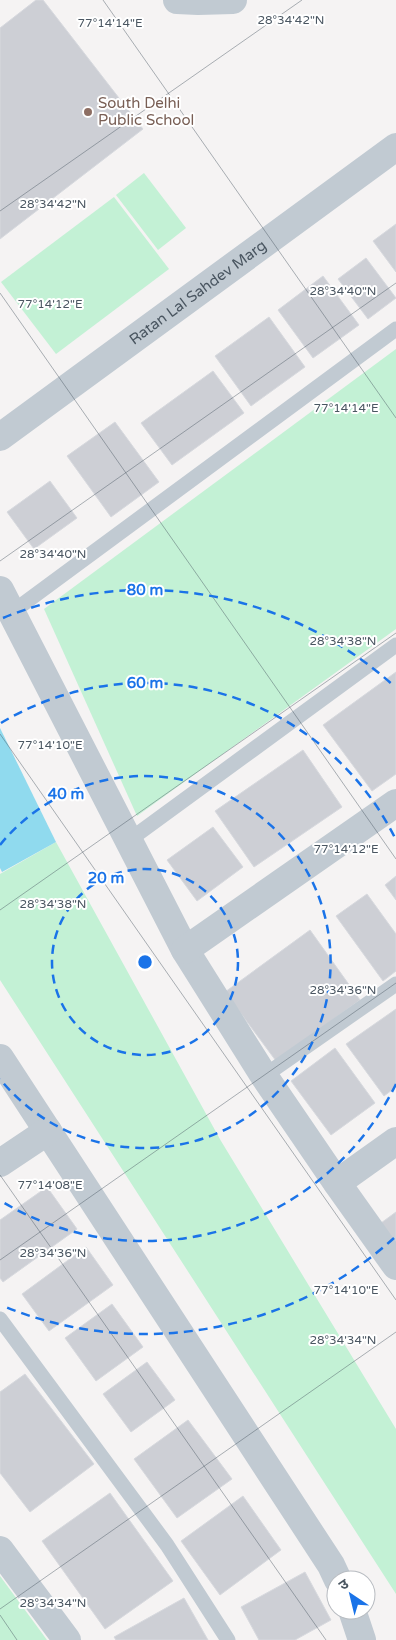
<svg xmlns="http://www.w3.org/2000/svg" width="396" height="1640" font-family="'Varela Round','Noto Sans Devanagari',sans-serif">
  <rect width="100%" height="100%" fill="#f5f3f3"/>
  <g fill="#c3f1d5">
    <polygon points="144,173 186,228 158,250 116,195"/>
    <polygon points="114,197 169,269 56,354 1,282"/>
    <polygon points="396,349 396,629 137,816 44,609"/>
    <polygon points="56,842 221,1141 396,1429 396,1594 0,980 0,874"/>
    <polygon points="0,1576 47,1640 0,1640"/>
  </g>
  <polygon fill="#90daee" points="0,728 56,842 2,872 0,868"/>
  <g fill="#cdcfd5" stroke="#d7d9de">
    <polygon points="36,0 43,0 143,129 0,239 0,28"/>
    <polygon points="396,224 396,272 373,241"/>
    <polygon points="366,258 396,298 368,319 338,279"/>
    <polygon points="323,276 359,325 313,358 278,310"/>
    <polygon points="269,317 305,367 251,406 215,356"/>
    <polygon points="213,371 244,413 172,465 141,423"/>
    <polygon points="115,422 159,482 111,517 67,456"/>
    <polygon points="50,481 77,518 34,549 7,512"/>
    <polygon points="396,672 396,774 372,791 323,725"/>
    <polygon points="303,750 342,807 254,867 215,811"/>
    <polygon points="213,827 243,867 197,901 167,860"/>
    <polygon points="396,876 396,900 385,885"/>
    <polygon points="367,894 396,934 396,971 383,981 336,916"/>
    <polygon points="310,930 360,1000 276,1061 225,992"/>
    <polygon points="396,1009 396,1087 384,1096 346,1044"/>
    <polygon points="335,1048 375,1103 331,1135 291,1081"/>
    <polygon points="47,1187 77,1229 3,1282 0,1278 0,1220"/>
    <polygon points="396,1212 396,1244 381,1223"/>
    <polygon points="86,1247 113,1285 49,1331 22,1294"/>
    <polygon points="112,1304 143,1347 96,1381 65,1338"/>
    <polygon points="147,1362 175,1400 131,1432 103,1394"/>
    <polygon points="25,1374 94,1464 30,1512 0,1473 0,1392"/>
    <polygon points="188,1420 232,1479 177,1518 134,1459"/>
    <polygon points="110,1493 173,1581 105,1629 42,1541"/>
    <polygon points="243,1496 281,1550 220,1595 181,1541"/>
    <polygon points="305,1572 331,1620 295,1640 259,1640 241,1607"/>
    <polygon points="184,1598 208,1640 116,1640 114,1637"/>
  </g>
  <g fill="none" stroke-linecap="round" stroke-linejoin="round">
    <g stroke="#c1cad2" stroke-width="15">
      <polyline points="11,613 396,329"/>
      <polyline points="128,841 396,645"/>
      <polyline points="264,1076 396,984"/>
      <polyline points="0,1319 167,1545 228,1640"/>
    </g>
    <g stroke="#c1cad2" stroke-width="28">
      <path id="s1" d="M0,437L396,147"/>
      <polyline points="0,590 185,950 264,1076 337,1183 396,1266"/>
      <polyline points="185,950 396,803"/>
      <polyline points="0,1058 331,1565 338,1580"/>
      <polyline points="0,1163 48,1131"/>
      <polyline points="337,1183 396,1141"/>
      <polyline points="0,1550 67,1640"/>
      <polyline points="352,1610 362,1640"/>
    </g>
    <polyline stroke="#c1cad2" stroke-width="28" points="177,0 198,1 233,0"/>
  </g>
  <path fill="none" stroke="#4a5661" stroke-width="1" stroke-opacity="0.45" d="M103,0L396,418M0,211L302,0M0,293L396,859M0,561L396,283M0,734L396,1300M0,910L396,633M0,1175L326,1640M0,1260L396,983M0,1609L396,1332M0,1615L17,1640"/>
  <g fill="none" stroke="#1a73e8" stroke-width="2.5" stroke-dasharray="9 6">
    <circle cx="145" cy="962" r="93"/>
    <path d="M0 845A186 186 0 1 1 0 1079"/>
    <path d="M396 1084A279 279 0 0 1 1 1201M1 723A279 279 0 0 1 396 840"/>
    <path d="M394 1238A372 372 0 0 1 3 1306M3 618A372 372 0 0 1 394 686"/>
  </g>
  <circle fill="#8d6e63" stroke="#fff" stroke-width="2" cx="88" cy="112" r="5"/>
  <g text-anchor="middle" stroke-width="4" stroke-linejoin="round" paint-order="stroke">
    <g font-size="15" fill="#785e54" stroke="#fff" text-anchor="start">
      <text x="98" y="108">South Delhi<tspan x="98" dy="17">Public School</tspan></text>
    </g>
    <g font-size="15" fill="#4a5661" stroke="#fff">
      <text dy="5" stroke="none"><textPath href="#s1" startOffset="245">Ratan Lal Sahdev Marg</textPath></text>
    </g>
  </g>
  <g font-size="12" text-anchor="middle" fill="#4a5661" stroke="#fff" stroke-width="4" stroke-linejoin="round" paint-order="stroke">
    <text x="291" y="24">28°34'42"N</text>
    <text x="110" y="27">77°14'14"E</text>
    <text x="53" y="208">28°34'42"N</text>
    <text x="343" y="295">28°34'40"N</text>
    <text x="50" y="308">77°14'12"E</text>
    <text x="346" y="412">77°14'14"E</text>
    <text x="53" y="558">28°34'40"N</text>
    <text x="343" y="645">28°34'38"N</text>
    <text x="50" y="749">77°14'10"E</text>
    <text x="346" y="853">77°14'12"E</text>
    <text x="53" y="908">28°34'38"N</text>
    <text x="343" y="994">28°34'36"N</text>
    <text x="50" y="1189">77°14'08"E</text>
    <text x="53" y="1257">28°34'36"N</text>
    <text x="346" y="1294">77°14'10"E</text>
    <text x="343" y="1344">28°34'34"N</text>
    <text x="53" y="1607">28°34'34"N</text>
  </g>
  <circle cx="145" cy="962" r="8" fill="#1a73e8" stroke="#fff" stroke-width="2.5"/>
  <g font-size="15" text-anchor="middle" font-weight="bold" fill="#1a73e8" stroke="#fff" stroke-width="4" stroke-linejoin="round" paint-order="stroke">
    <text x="145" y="595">80 m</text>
    <text x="145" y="688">60 m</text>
    <text x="66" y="799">40 m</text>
    <text x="106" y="883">20 m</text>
  </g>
  <g transform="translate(351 1595) rotate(325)"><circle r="24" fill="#ffffff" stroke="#b7bbc0"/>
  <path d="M0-4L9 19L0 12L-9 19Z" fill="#1a73e8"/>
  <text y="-8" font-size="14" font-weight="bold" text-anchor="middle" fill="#4a5661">उ</text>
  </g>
</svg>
